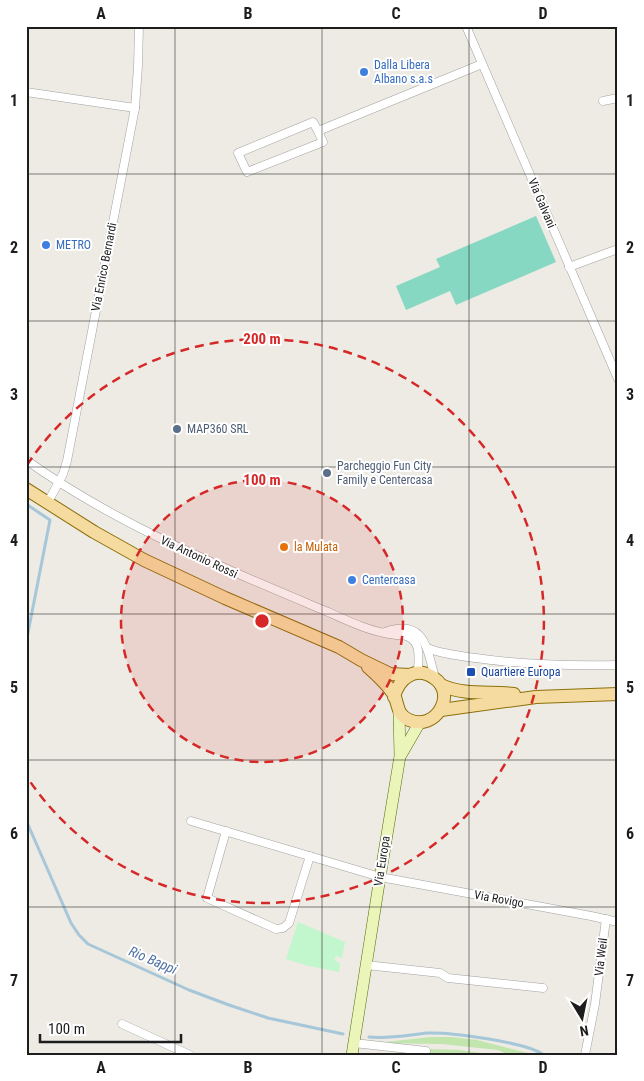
<svg xmlns="http://www.w3.org/2000/svg" width="644" height="1081" font-family="'Roboto Condensed',sans-serif">
  <rect width="100%" height="100%" fill="#edebe3"/>
  <g fill="#c1e5ac">
    <polygon points="431,1037 451,1037 477,1040 536,1055 509,1055 498,1050 442,1044 377,1043"/>
    <polygon points="429,1049 459,1050 496,1055 429,1055"/>
  </g>
  <polygon fill="#c2f6cc" points="298,922 345,942 342,958 336,956 334,960 340,963 339,972 305,965 286,959"/>
  <polygon fill="#86d8c2" points="536,216 556,262 456,305 450,291 406,310 396,286 440,267 436,259"/>
  <g fill="none" stroke-linecap="round" stroke-linejoin="round">
    <g stroke="#a6c7d9" stroke-width="3">
      <polyline points="26,504 50,520 26,643"/>
      <polyline points="26,820 71,923 79,935 88,944 189,990 229,1005 268,1018 343,1034"/>
      <path d="M369,1037C389,1039 408,1035 427,1033C450,1032 526,1042 544,1055"/>
    </g>
    <g stroke="#a1a1a1" stroke-width="9">
      <g id="street">
        <polyline points="466,26 618,379"/>
        <polyline points="26,92 135,108"/>
        <polyline points="603,101 618,98"/>
        <polyline points="318,131 323,142 247,172 238,153 313,122 318,131 482,64"/>
        <polyline points="569,267 618,249"/>
        <path d="M26,460C119,526 223,568 328,612C350,622 371,632 396,635C402,635 408,635 413,640C421,647 418,663 418,673"/>
        <polyline points="47,504 63,474 67,461 135,108 138,66 139,26"/>
        <path d="M385,632C425,618 427,649 435,678"/>
        <path d="M427,648C442,654 460,656 476,658C523,665 570,666 618,665"/>
        <polyline points="191,821 380,877 591,916 618,922"/>
        <polyline points="226,831 207,898 276,929 283,928 289,923 310,856"/>
        <polyline points="366,965 440,973 448,978 543,988"/>
        <polyline points="122,1024 190,1055"/>
        <polyline points="354,1043 426,1051"/>
        <polyline points="585,1055 595,1004 606,919"/>
      </g>
    </g>
    <g stroke="#566c0b" stroke-width="12">
      <g id="secondary">
        <polyline points="401,755 420,722"/>
        <polyline points="352,1055 380,877 400,756 399,712"/>
      </g>
    </g>
    <g stroke="#8c7009" stroke-width="14">
      <g id="primary">
        <polyline points="26,489 94,532 144,560 225,598 339,647 361,660 390,674 410,675"/>
        <path d="M368,667C377,675 388,685 394,695C399,705 396,714 409,720C435,732 458,694 434,678C416,665 399,678 394,697"/>
        <path d="M441,685C465,696 489,691 514,694"/>
        <polyline points="441,710 536,697 618,694"/>
      </g>
    </g>
    <use href="#street" stroke="#fff" stroke-width="8"/>
    <use href="#secondary" stroke="#ebf5ba" stroke-width="11"/>
    <use href="#primary" stroke="#f6dba0" stroke-width="12"/>
  </g>
  <path fill="none" stroke="#1d1d1d" stroke-width="1" stroke-opacity="0.55" d="M175,26V1055M322,26V1055M469,26V1055M26,174H618M26,321H618M26,467H618M26,614H618M26,760H618M26,907H618"/>
  <circle cx="262" cy="621" r="141" fill="#d62828" fill-opacity=".12"/>
  <g fill="none" stroke="#d62828" stroke-width="2.5" stroke-dasharray="9 6">
    <circle cx="262" cy="621" r="141"/>
    <path d="M27 465A282 282 0 1 1 27 777"/>
  </g>
  <g fill="#3f7fe0" stroke="#fff" stroke-width="2">
    <circle cx="364" cy="72" r="5"/>
    <circle cx="46" cy="245" r="5"/>
    <circle cx="352" cy="580" r="5"/>
  </g>
  <g fill="#5c6f8a" stroke="#fff" stroke-width="2">
    <circle cx="177" cy="429" r="5"/>
    <circle cx="327" cy="473" r="5"/>
  </g>
  <circle fill="#e8710a" stroke="#fff" stroke-width="2" cx="284" cy="547" r="5"/>
  <rect fill="#1a4fb4" stroke="#fff" stroke-width="2" x="466" y="667" width="10" height="10" rx="2.5"/>
  <g text-anchor="middle" stroke-width="4" stroke-linejoin="round" paint-order="stroke">
    <g font-size="12" fill="#366cbe" stroke="#fff" text-anchor="start">
      <text x="374" y="69">Dalla Libera<tspan x="374" dy="14">Albano s.a.s</tspan></text>
      <text x="56" y="249">METRO</text>
      <text x="362" y="584">Centercasa</text>
    </g>
    <g font-size="12" fill="#1d1d1d" stroke="#fff">
      <text transform="translate(542 203) rotate(67)" y="4">Via Galvani</text>
      <text transform="translate(104 267) rotate(-79)" y="4">Via Enrico Bernardi</text>
      <text transform="translate(199 557) rotate(25)" y="4">Via Antonio Rossi</text>
      <text transform="translate(382 861) rotate(-81)" y="4">Via Europa</text>
      <text transform="translate(499 899) rotate(10)" y="4">Via Rovigo</text>
      <text transform="translate(601 957) rotate(-83)" y="4">Via Weil</text>
    </g>
    <g font-size="12" fill="#4e5e75" stroke="#fff" text-anchor="start">
      <text x="187" y="433">MAP360 SRL</text>
      <text x="337" y="470">Parcheggio Fun City<tspan x="337" dy="14">Family e Centercasa</tspan></text>
    </g>
    <g font-size="12" fill="#c56008" stroke="#fff" text-anchor="start">
      <text x="294" y="551">la Mulata</text>
    </g>
    <g font-size="12" fill="#164399" stroke="#fff" text-anchor="start">
      <text x="481" y="676">Quartiere Europa</text>
    </g>
    <g font-size="14" font-style="italic" fill="#5071a6" stroke="#fff">
      <text transform="translate(153 960) rotate(23)" y="5">Rio Bappi</text>
    </g>
  </g>
  <circle cx="262" cy="621" r="8" fill="#d62828" stroke="#fff" stroke-width="2.5"/>
  <g font-size="15" text-anchor="middle" font-weight="bold" fill="#d62828" stroke="#fff" stroke-width="4" stroke-linejoin="round" paint-order="stroke">
    <text x="262" y="344">200 m</text>
    <text x="262" y="485">100 m</text>
  </g>
  <rect width="644" height="1081" fill="none" stroke="#ffffff" stroke-width="55"/>
  <g transform="translate(582 1018) rotate(170)" stroke="#ffffff" stroke-width="4" paint-order="stroke">
  <path d="M0-4L9 19L0 12L-9 19Z" fill="#1d1d1d"/>
  <text y="-8" font-size="14" font-weight="bold" text-anchor="middle" fill="#1d1d1d">N</text>
  </g>
  <path d="M40 1034v8h141v-8" fill="none" stroke="#1d1d1d" stroke-width="2.5"/>
  <text x="48" y="1034" font-size="15" fill="#1d1d1d" stroke="#ffffff" stroke-width="4" paint-order="stroke">100 m</text>
  <rect x="28" y="28" width="588" height="1026" fill="none" stroke="#1d1d1d" stroke-width="2"/>
  <g font-size="16" text-anchor="middle" font-weight="bold" fill="#1d1d1d">
    <text x="101" y="19">A</text>
    <text x="248" y="19">B</text>
    <text x="396" y="19">C</text>
    <text x="543" y="19">D</text>
    <text x="14" y="106">1</text>
    <text x="630" y="106">1</text>
    <text x="14" y="253">2</text>
    <text x="630" y="253">2</text>
    <text x="14" y="400">3</text>
    <text x="630" y="400">3</text>
    <text x="14" y="546">4</text>
    <text x="630" y="546">4</text>
    <text x="14" y="693">5</text>
    <text x="630" y="693">5</text>
    <text x="14" y="839">6</text>
    <text x="630" y="839">6</text>
    <text x="14" y="986">7</text>
    <text x="630" y="986">7</text>
    <text x="101" y="1073">A</text>
    <text x="248" y="1073">B</text>
    <text x="396" y="1073">C</text>
    <text x="543" y="1073">D</text>
  </g>
</svg>
